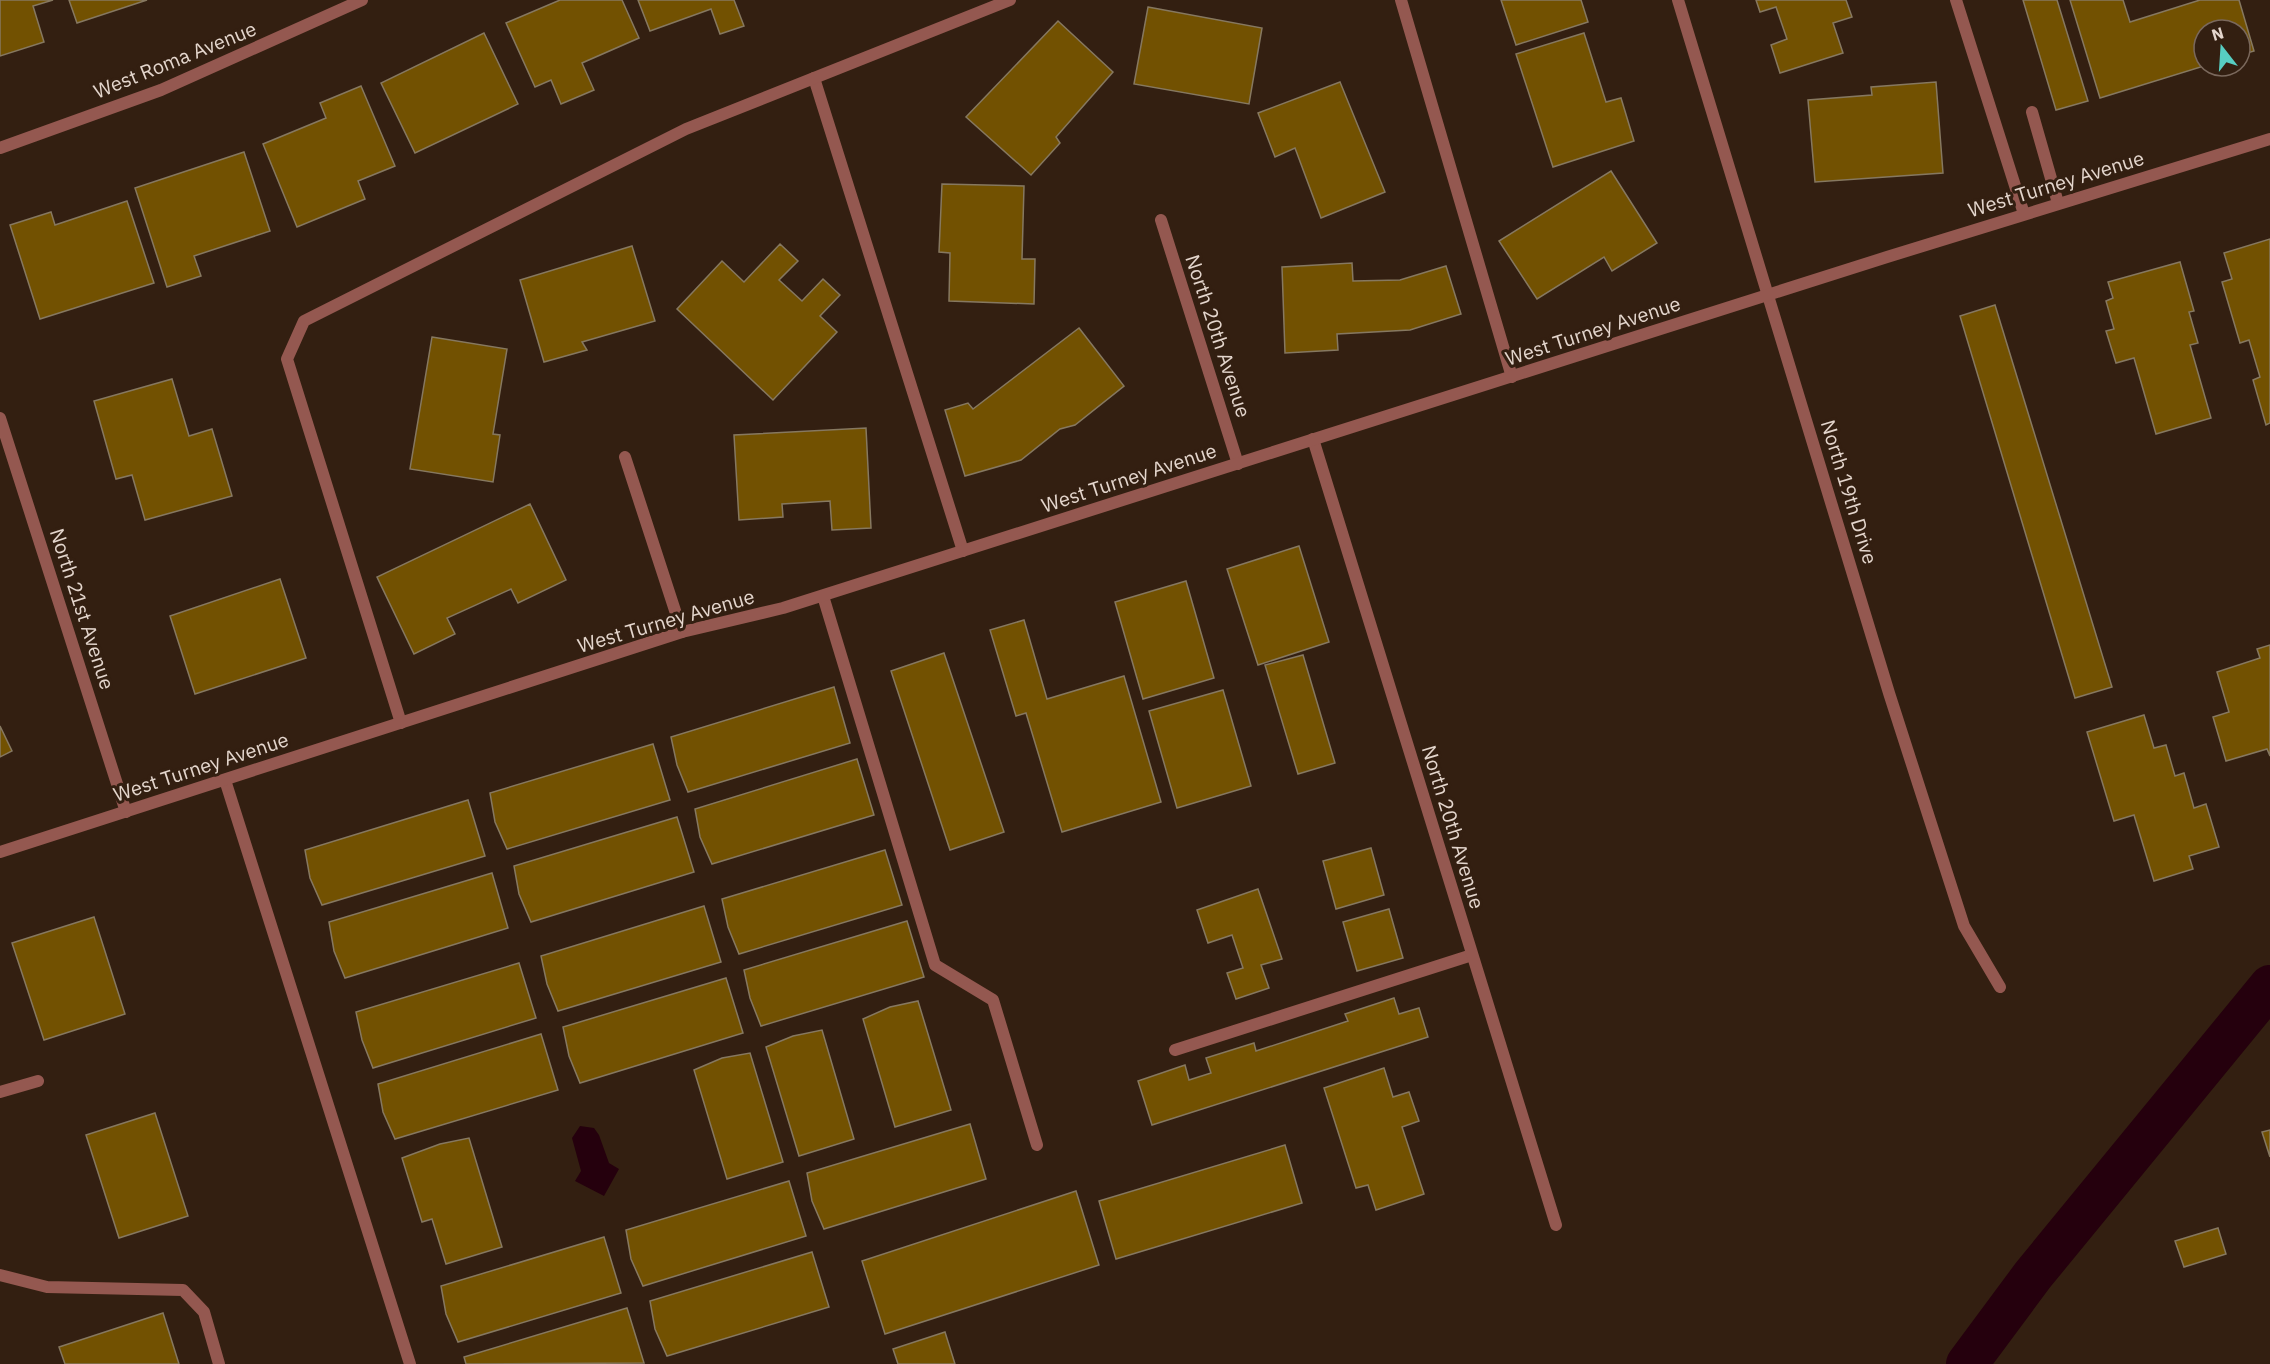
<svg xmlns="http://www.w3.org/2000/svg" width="2270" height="1364" font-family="'IBM Plex Sans',sans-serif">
  <rect width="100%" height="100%" fill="#331f11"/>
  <polygon fill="#25000d" points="580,1126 594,1128 599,1135 609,1163 619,1169 604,1196 575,1181 581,1171 572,1138"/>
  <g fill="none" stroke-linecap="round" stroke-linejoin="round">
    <polyline stroke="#25000d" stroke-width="42" points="1967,1364 2033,1275 2270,986"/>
  </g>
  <g fill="#725101" stroke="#867860" stroke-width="1.5">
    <polygon points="0,0 53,0 33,6 44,42 0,56"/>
    <polygon points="69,0 147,0 77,23"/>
    <polygon points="560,0 622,0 639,38 582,63 594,90 561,104 551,80 535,87 506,23"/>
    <polygon points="638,0 734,0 744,26 720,34 711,9 650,31"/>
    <polygon points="1501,0 1581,0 1588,22 1516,45"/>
    <polygon points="1756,0 1846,0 1852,17 1833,23 1843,53 1780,73 1771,45 1787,39 1776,7 1760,12"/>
    <polygon points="2023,0 2057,0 2088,101 2056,110"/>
    <polygon points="2070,0 2123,0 2130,22 2200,0 2239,0 2254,51 2240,55 2240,30 2204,30 2204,66 2100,98"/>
    <polygon points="1148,7 1262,28 1249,104 1134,84"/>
    <polygon points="1058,21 1113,72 1056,137 1060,143 1031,175 966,117"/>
    <polygon points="484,33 518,104 415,153 381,83"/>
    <polygon points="1584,33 1606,102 1621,98 1634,141 1553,167 1516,54"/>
    <polygon points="1340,82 1385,192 1321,218 1295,148 1275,157 1258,113"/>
    <polygon points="1936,82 1943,173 1815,182 1808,100 1872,95 1871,87"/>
    <polygon points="361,86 395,166 358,181 365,199 297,227 263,144 326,118 320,103"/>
    <polygon points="244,152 270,231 194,256 201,276 167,287 135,188"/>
    <polygon points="1611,171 1657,243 1612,271 1604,257 1537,299 1499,241"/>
    <polygon points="942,184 1024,186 1022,259 1035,259 1034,304 949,301 950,253 939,252"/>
    <polygon points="127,201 154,283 40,319 10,225 51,212 55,225"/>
    <polygon points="2270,239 2270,423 2266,425 2253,380 2260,377 2249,340 2240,343 2222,282 2232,279 2224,253"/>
    <polygon points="780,244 798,261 779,280 802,301 823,279 840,295 820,316 837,332 773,400 677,309 722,261 744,282"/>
    <polygon points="632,246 655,321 582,342 587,350 544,362 520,280"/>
    <polygon points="2180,262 2194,311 2189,312 2198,343 2190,345 2211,418 2156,434 2134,358 2116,363 2106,331 2114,329 2106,301 2113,298 2108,282"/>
    <polygon points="1352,263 1353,281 1400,280 1446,266 1461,314 1410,330 1337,334 1338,350 1285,353 1282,267"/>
    <polygon points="1995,305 2112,687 2075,698 1960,316"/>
    <polygon points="1079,328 1124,386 1075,425 1060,429 1021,460 965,476 945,410 968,403 973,409"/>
    <polygon points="432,337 507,349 493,434 500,435 493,482 410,469"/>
    <polygon points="172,379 189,436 212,429 232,496 145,520 132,475 116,479 94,401"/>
    <polygon points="866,428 871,528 832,530 830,501 782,504 783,517 739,520 734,435"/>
    <polygon points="530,504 566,580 518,603 511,589 447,618 455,634 414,654 377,577"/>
    <polygon points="1299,546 1329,642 1258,665 1227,569"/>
    <polygon points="280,579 306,658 195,694 170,616"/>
    <polygon points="1186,581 1214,678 1143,699 1115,602"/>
    <polygon points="1024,620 1047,699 1124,676 1161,802 1062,832 1026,713 1016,716 990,630"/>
    <polygon points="2270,645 2270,756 2267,749 2226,761 2213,717 2229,712 2217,672 2260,658 2257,649"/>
    <polygon points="944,653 1004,832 950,850 891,671"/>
    <polygon points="1303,655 1335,763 1298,774 1265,665"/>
    <polygon points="834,687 850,743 688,792 677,765 671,737"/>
    <polygon points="1223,690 1251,786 1177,808 1149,711"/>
    <polygon points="2144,715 2154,748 2166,745 2175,776 2184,773 2194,808 2206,804 2219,847 2189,856 2193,869 2154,881 2134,815 2114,821 2087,732"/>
    <polygon points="0,726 12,751 0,757"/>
    <polygon points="653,744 670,800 507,849 495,822 490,793"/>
    <polygon points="857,759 874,815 712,864 700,837 695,809"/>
    <polygon points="468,800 485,856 322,905 310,878 305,850"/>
    <polygon points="677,817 694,872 531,922 519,894 514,866"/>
    <polygon points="1371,848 1384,895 1336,909 1323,861"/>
    <polygon points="885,850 902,905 739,954 728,927 722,899"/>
    <polygon points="492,873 508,928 345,978 334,951 329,922"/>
    <polygon points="1258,889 1282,959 1261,965 1269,988 1236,999 1227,973 1243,968 1232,935 1208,943 1197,910"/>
    <polygon points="704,906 721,962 558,1011 547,984 541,956"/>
    <polygon points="1389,909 1403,958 1357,971 1343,922"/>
    <polygon points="94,917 125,1014 44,1040 12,943"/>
    <polygon points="907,921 924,977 761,1026 750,998 744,970"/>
    <polygon points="519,963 536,1018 373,1068 362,1040 356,1012"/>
    <polygon points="726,978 743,1033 580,1083 569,1056 563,1027"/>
    <polygon points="1394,998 1399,1014 1419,1008 1428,1037 1152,1125 1138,1081 1185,1065 1189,1080 1211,1073 1206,1058 1254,1043 1256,1051 1348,1021 1345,1014"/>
    <polygon points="918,1001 951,1110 895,1127 863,1019 890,1007"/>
    <polygon points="822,1030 854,1139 799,1156 766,1047 793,1036"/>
    <polygon points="541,1034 558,1090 395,1139 383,1112 378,1084"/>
    <polygon points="750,1053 783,1162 727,1179 694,1070 722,1058"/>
    <polygon points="1384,1068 1393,1097 1409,1092 1419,1121 1402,1127 1424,1194 1376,1210 1368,1185 1356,1188 1324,1088"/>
    <polygon points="155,1113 188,1216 119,1238 86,1135"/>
    <polygon points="970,1124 986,1179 824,1229 812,1201 807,1173"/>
    <polygon points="2270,1130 2270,1157 2262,1132"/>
    <polygon points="469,1138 502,1247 446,1264 432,1219 422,1222 402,1158 440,1144"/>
    <polygon points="1285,1145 1302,1203 1116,1259 1099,1201"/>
    <polygon points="789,1181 806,1236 643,1286 631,1259 626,1230"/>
    <polygon points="1076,1191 1099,1265 885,1334 862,1261"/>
    <polygon points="2218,1228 2226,1254 2184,1267 2175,1241"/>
    <polygon points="604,1237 621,1293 458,1342 446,1314 441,1286"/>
    <polygon points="812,1252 829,1307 667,1356 655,1329 650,1301"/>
    <polygon points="627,1308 644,1363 466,1364 464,1357"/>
    <polygon points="163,1313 179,1364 65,1364 59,1347"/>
    <polygon points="945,1332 955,1364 898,1364 893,1349"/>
  </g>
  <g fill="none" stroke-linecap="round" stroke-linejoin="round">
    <g stroke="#945850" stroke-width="12">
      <polyline points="1401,0 1512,377"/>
      <polyline points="1956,0 2024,214"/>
      <polyline points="814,78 963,551"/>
      <polyline points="2032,112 2058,203"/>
      <polyline points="823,596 935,965 993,1000 1037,1145"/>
      <polyline points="401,723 287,359 304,321 686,129 1010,0"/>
      <polyline points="225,780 410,1364"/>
      <polyline points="1175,1050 1472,955"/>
      <polyline points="0,1092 38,1081"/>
      <polyline points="0,1275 47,1287 183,1290 204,1312 219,1364"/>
    </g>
    <g stroke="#945850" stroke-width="12">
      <polyline points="1678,0 1889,693 1964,926 2000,987"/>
      <polyline points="0,148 161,90 362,0"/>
      <polyline points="1161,220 1238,464"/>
      <polyline points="0,418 126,812"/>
      <polyline points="1313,439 1556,1225"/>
      <polyline points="625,457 682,632"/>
      <polyline points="0,852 682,632 783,608 1887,257 2270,139"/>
    </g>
  </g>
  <g text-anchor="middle" stroke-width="6" stroke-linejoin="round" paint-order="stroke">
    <g font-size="20" fill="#e4d6cd" stroke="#331f11">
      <text transform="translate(175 60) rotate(-22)" y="7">West Roma Avenue</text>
      <text transform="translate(2056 184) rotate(-17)" y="7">West Turney Avenue</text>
      <text transform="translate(1593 331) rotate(-18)" y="7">West Turney Avenue</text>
      <text transform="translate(1218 336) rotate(72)" y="7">North 20th Avenue</text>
      <text transform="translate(1129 478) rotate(-18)" y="7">West Turney Avenue</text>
      <text transform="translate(1849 492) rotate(73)" y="7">North 19th Drive</text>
      <text transform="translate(82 609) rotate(72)" y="7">North 21st Avenue</text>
      <text transform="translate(666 621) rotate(-16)" y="7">West Turney Avenue</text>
      <text transform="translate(201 767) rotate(-18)" y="7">West Turney Avenue</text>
      <text transform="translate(1453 827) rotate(73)" y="7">North 20th Avenue</text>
    </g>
  </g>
  <g transform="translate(2222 48) rotate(343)"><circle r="28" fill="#331f11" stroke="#7a685c" stroke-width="1.5"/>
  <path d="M0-4.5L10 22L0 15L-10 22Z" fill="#57cec2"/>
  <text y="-9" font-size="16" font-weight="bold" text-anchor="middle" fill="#e4d6cd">N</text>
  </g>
</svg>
